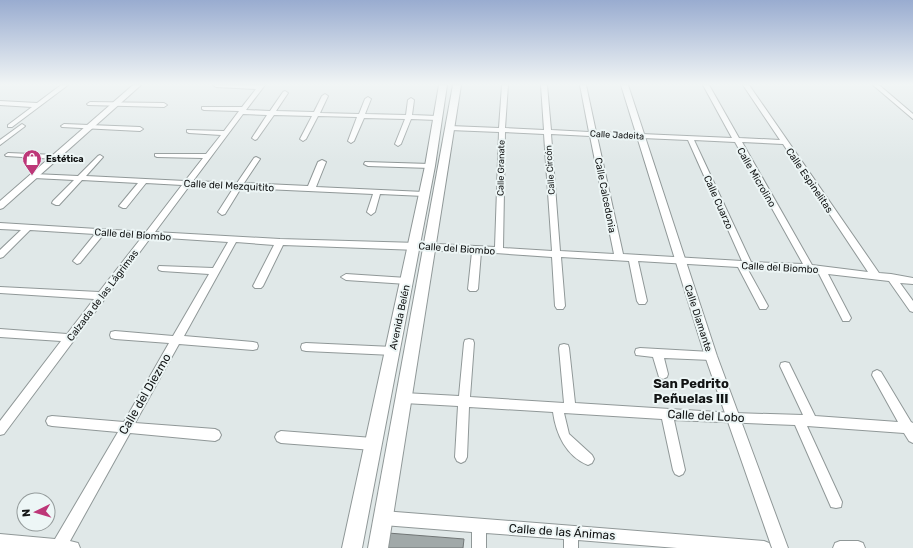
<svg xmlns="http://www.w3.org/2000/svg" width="913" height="548" font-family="Rubik,sans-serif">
  <rect width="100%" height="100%" fill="#e0e8e8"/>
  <polygon fill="#a1a9a9" stroke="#717676" points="388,533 464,539 463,548 386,548"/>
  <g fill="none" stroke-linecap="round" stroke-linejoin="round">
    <g stroke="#909898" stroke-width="2">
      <g id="minor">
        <polygon points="61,85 68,85 12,127 8,127 8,125 32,107 0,105 0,101 37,103"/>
        <path d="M213,85H265L246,110L270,111L283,92L285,91L288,93L276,111L314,112L322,96L325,94L328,96L320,113L359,114L365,99L368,97L371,99L365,114L406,115L408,100L411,98L414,100L412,115L437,116L440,118L437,120L411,119L401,144L398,146L395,144L405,119L364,118L354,141L351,143L348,141L357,117L318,116L306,139L303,141L300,139L312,116L274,115L257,139L255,140L252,138L267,115L243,114L193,181L237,183L254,158L256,157L260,159L244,183L308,186L318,162L322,160L326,162L316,187L424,192L428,194L424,196L380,194L375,212L371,215L367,212L373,194L241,188L225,214L222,215L218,212L234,187L190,185L155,232L280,239L418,243L495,247L499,132L450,130L447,128L450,126L499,128L502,85H508L505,128L544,130L541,85H547L551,130L589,132L580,85H586L596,132L732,138L703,85H709L739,138L780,140L743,85H749L879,273L891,274L913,278V284L900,283L913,301V312L910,311L889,281L828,274L851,318L849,321H843L818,272L747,268L768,306L766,309H760L738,267L638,261L647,301L645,304H639L637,301L629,261L561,257L565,306L563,309H557L555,306L552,257L481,252L478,289L476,291H470L468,289L472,252L283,245L263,286L261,288H255L253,286L274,245L236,242L184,336L253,342L257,343L258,346L257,349L253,350L179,344L135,423L215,429L219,431L221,435L219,439L215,441L130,433L70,541L78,543L80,548H0V534L55,539L118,432L52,426L48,425L46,421L48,417L52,416L124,422L169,343L115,339L111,338L110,335L111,332L115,331L173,336L209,274L162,271L159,270L158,268L159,266L213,268L228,242L151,237L4,434L0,435V421L61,341L0,337V329L67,334L94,299L0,293V287L99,292L142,237L103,235L80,263L77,264L73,261L95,234L30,230L3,257L0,258V250L21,230L0,229V223L146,232L182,185L146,183L126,208H123L119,206L138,183L82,180L59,205H56L52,203L53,201L74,180L34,178L30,176L34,174L78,176L98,156L100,155L103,157L86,176L185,181L203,158L157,157L155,156V154H206L221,135L189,133L187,132V130L224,131L239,111L204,110L202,109V107H242L256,89L216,87ZM505,132L544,134L552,251L503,248ZM551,134L590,136L614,254L560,251ZM597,136L688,140L742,261L623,254ZM694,140L735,142L803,264L751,262ZM742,142L783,144L868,272L812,265Z"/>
        <polygon points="873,85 879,85 913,114 913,119"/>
        <polygon points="90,102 164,103 167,105 164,107 88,105 87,104"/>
        <polygon points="22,124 25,126 24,127 0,145 0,140"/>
        <polygon points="64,124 140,127 143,129 140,131 62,127 61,126"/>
        <polygon points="8,153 56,155 59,157 56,159 6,156 5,155"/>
        <polygon points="365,162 430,164 434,166 430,168 368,166 364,164"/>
        <polygon points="346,274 407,278 412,281 407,284 346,280 341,277"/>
        <path d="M469,339L473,340L474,343L470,397L564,403L559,348L560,345L564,344L568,345L569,348L575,403L733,413L803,415L780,366L781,363L785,362L789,363L815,416L898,422L872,375L873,372L877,370L881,372L911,422L913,423V443L909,441L904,433L807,426L842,502L841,507L836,508L831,507L795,425L674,420L685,470L683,474L679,476L675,474L673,470L662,419L564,413L569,434L592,455L594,459L592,463L588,465C566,456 556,434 553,412L469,407L467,457L465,461L461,463L457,461L455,457L458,406L404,403L400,402L398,398L400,394L404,393L459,396L464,343L465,340Z"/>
        <polygon points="306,343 393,347 397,348 398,351 397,354 393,355 306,351 302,350 301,347 302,344"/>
        <polygon points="640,348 711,352 715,353 716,356 715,359 711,360 664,358 668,374 667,377 663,379 659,377 653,357 636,355 635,352 636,349"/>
        <polygon points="281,431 373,438 377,440 379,444 377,448 373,450 281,443 277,441 275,437 277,433"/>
        <polygon points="383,511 764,541 769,543 771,548 677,548 578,540 578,548 564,548 564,539 486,533 486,548 472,548 472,532 383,525 378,523 376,518 378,513"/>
        <polygon points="840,541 858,541 863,543 865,548 833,548 835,543"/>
      </g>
    </g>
    <g stroke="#909898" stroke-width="2">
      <g id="tertiary">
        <polygon points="133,85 141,85 3,208 0,209 0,201"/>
        <polygon points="621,85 628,85 717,356 788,548 772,548 705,356"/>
      </g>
    </g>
    <g stroke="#909898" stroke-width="2">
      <g id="secondary">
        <polygon points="439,85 447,85 435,166 362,548 342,548 425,166"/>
        <polygon points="453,85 461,85 388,548 368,548"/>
      </g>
    </g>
    <use href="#minor" fill="#fff" fill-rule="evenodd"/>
    <use href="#tertiary" fill="#fff" fill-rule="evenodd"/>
    <use href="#secondary" fill="#fff" fill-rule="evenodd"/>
  </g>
  <linearGradient id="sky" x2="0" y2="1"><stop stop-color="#99acd0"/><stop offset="0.52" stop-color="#f1f5f5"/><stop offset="1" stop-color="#f1f5f5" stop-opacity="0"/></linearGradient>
  <rect width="913" height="162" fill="url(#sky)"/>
  <defs>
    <g id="shop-pin" transform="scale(1)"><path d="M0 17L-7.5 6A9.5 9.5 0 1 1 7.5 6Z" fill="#bd3778" stroke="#edf6f6"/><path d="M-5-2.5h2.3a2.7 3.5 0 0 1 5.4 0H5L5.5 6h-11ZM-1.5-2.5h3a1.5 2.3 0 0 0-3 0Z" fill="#fff"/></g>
  </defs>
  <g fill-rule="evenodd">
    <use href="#shop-pin" x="32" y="159"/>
  </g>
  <g text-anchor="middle" stroke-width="4" stroke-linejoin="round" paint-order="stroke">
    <g font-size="9" fill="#121414" stroke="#edf6f6">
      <text transform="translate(617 135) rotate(3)" y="3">Calle Jadeita</text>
      <text transform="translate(501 168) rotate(-89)" y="3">Calle Granate</text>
      <text transform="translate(550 170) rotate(-94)" y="3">Calle Circón</text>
    </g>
    <g font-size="9" font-weight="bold" fill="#121414" stroke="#edf6f6" text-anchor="start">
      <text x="46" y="162">Estética</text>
    </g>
    <g font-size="10" fill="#121414" stroke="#edf6f6">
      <text transform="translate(757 177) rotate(60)" y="4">Calle Microlino</text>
      <text transform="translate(810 180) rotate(56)" y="4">Calle Espinelitas</text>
      <text transform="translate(229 185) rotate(3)" y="4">Calle del Mezquitito</text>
      <text transform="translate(606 195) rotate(79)" y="4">Calle Calcedonia</text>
      <text transform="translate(719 202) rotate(66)" y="4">Calle Cuarzo</text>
      <text transform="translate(133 234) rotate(4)" y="4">Calle del Biombo</text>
      <text transform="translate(457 248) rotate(4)" y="4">Calle del Biombo</text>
      <text transform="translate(780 267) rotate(3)" y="4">Calle del Biombo</text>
      <text transform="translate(102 295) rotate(-53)" y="4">Calzada de las Lágrimas</text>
      <text transform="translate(399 317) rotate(-78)" y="4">Avenida Belén</text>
      <text transform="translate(699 318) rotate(72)" y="4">Calle Diamante</text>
    </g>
    <g font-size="12" fill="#121414" stroke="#edf6f6">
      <text transform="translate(145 394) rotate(-60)" y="4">Calle del Diezmo</text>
      <text transform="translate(706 416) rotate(3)" y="4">Calle del Lobo</text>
      <text transform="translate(562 532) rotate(4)" y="4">Calle de las Ánimas</text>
    </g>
    <g font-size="13" font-weight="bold" fill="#121414" stroke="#edf6f6">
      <text x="691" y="388">San Pedrito<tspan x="691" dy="15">Peñuelas III</tspan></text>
    </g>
  </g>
  <g transform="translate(36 512) rotate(265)"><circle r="19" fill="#edf6f6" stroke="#959c9c"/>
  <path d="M0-3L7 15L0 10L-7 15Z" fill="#bd3778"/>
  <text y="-6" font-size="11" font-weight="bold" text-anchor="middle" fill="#121414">N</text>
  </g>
</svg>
